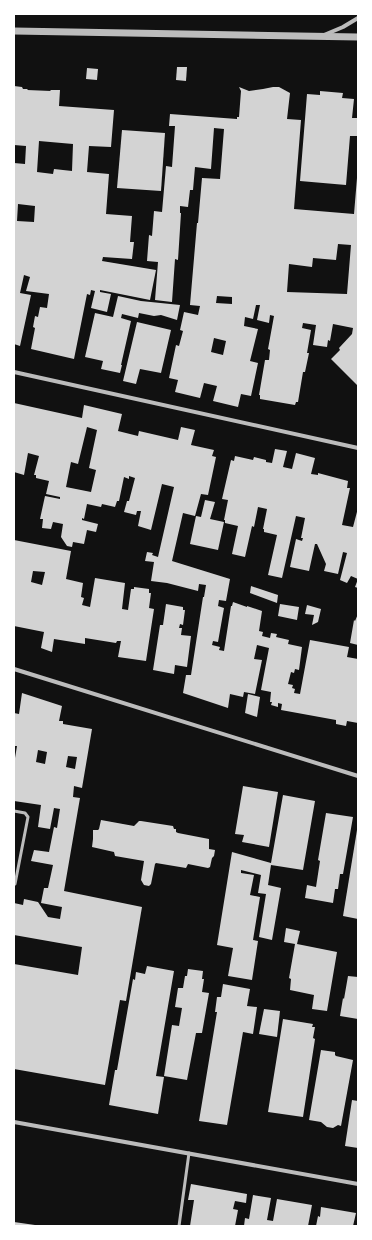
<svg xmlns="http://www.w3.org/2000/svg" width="372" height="1240" font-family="Inter,sans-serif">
  <rect width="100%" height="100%" fill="#111"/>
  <g fill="#d3d3d3" fill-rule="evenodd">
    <polygon points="177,67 187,67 186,81 176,80"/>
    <polygon points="87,68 98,69 97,80 86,79"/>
    <path d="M14,86L22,87L23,89H28L27,90L51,91L50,90H60L59,106L114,110L111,147L89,146L87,172L109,174L106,214L132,216L130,242H134L132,259L103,257L102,261L156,270L150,300L100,290V292L111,294L107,312L91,308L95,291L91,290L90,295L87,294L74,359L31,349L35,328L33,327L35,316L38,317L40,307L47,308L49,294L26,291L30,277L24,275L20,293L31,295L20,346L14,344V163L25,164L26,146L14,145ZM39,141L73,144L72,171L54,169L53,174L37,172ZM18,204L35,206L34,222L17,221Z"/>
    <path d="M239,87L249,91L263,89L273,87H279L290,93L287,119L301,120L294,209L354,214L357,178H358V386L331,359L340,350L339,348L352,334L353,328L333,324L330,341L328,340L327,347L313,345L316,325L303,323L302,328L311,330L307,353H309L305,372H303L298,402H296L295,405L260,399V395H259L265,360H269L270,350L268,349L274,316L270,315L269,323L257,320L260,305H256L253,319L245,317L244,326L258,329L250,361L258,363L251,396L241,394L238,407L213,401L217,386L204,383L200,398L175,392L178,380L169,378L176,345L179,346L183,331L180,330L184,312L198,315L200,306L190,305L197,223H198L202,178L220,179L224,129L214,128L211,169L195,167L193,190H190L188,207L180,206V213H181L178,260L175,259L172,302L155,300L158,262L147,261L149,235L152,236L154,211L162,212L166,166L172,167L175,126H169L170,114L237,119V117H239L241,91ZM338,244L351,245L347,294L287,292L289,264L312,267L313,258L336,260ZM217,296L232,297V304L216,303ZM214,338L226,341L223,355L211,352Z"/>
    <polygon points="320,91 343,93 342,98 354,99 352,118 358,118 358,136 350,136 346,185 300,181 307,94 320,95"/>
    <polygon points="122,130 165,133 161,191 117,188"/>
    <polygon points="118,296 141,301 180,305 177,320 161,315 154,316 139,313 138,318 122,314 121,318 131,321 121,365 122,365 120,373 101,369 103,361 85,357 95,313 113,317"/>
    <polygon points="137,322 171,330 161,373 140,369 136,384 123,381"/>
    <path d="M14,403L82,418L84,405L122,414L118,431L138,436L139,431L178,440L181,427L195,430L191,445L214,450L212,456L216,457L208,495L201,494L195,516L183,513L172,561L230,579L226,601L219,600L218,606L224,608L218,642L213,641L212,645L220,647L219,650L224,651L231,606H232L233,602L247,607V606L262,611L259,631L263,632L262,636L270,638L271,633L277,634L276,637L289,640L288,644L302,647L299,670L295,669L294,673L291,672L288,684L293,685L292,688L295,689L294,693L300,694L310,640L349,647L347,657L358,659V723L347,721L346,726L336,724V720L281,710L282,704L278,703V707L271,705L272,702H270L271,692L261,690L269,648L257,645L254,659L262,660L255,694L244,692L243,697L230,694L228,708L183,693L186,675H191L203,597H204L206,585L199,584L198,591L167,583L151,581L154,562L145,561L147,552L153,553L152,555L158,557L174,487L162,484L151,530L138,526L141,511H137L136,515L124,512L127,501H129L135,478L129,476V479L124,477L119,501H117L115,507L102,504L101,507L87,504L84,519L82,518V520L98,524L96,532L87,530L84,544L73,542L72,547L67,546L61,537L63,524L53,522L51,529L42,528L43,519H40L45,496L60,499V497L46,494L49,481L36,478V475H34L39,456L28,453L24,475L14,472ZM87,427L97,430L89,468L96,470L91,492L66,487L71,462L78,464Z"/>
    <polygon points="275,449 287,451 283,467 292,469 296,453 315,458 311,474 318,475 318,473 348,481 347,488 350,488 342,525 353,527 358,508 358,588 355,587 358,579 351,576 347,583 340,580 347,553 343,552 338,574 324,571 326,564 317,544 315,544 309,571 290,567 296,539 302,541 303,538 301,538 305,518 296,516 282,578 268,575 277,535 264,532 264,529 263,529 267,509 258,507 254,527 252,526 245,557 232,554 238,526 225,523 225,520 224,520 228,500 222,499 231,460 234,461 235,456 253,460 254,457 266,460 266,462 272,463"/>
    <polygon points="205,500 215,502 210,519 224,522 218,550 190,544 196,516 201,517"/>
    <path d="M14,540L71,551L66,579L83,583L81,597L84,598L82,605L90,607L95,578L125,583L122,609L128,610L131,589H134V587L149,589V593H151L149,608L154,609L146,661L118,657L121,641H117L116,643L85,638V644L54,639L52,652L41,648L44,632L14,626ZM33,571L45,572L42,585L31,582Z"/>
    <polygon points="251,586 278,595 277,603 250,593"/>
    <polygon points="166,604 183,607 183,610 185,610 183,625 180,624 179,628 182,628 181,635 191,636 187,667 175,665 174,674 153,670 160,625 163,625"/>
    <polygon points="280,604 299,607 297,620 278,616"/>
    <polygon points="307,605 321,609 318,622 312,625 314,615 305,614"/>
    <polygon points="358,614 358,645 350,643 354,620 355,621"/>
    <path d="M22,693L62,706L59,721H63V724L92,729L82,788L74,786L73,797L80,798L64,891L142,907L126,1001L120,1000L105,1085L14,1069V964L78,975L82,947L14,935V903L23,905L24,899L38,902L48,917L60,919L62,907L41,903L44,888H48L53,865L31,861L34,850L49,852L54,827L57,828L60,809L54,808L50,829L38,827L41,805L14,801V758H15L17,746H14V713L19,714ZM38,750L47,752L45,764L36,762ZM68,756L77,757L75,769L66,767Z"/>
    <polygon points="248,694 260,697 257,717 245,713"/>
    <polygon points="243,786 278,792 269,847 242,842 244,835 235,834"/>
    <polygon points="283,795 315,801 303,870 271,865 268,885 281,888 272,940 259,937 266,894 258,893 261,875 241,870 241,873 254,875 250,895 260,897 253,940 258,941 252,980 228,976 233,948 217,945 232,852 271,863"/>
    <polygon points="326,813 353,817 343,874 340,874 338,889 335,889 333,903 305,898 307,885 316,887 320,861 318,860"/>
    <polygon points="101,820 134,826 139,821 141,821 173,826 174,829 176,829 176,832 178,833 209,839 209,849 215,850 214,856 212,858 210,867 208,868 188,864 186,868 156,863 155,864 151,884 149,886 144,885 141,880 144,861 115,856 114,852 92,847 93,839 93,830 98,830 99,829"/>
    <polygon points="357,830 358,831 358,919 343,916"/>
    <polygon points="286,928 300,931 297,944 337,952 327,1011 312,1009 314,995 290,990 291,979 289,978 295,944 284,942"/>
    <polygon points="147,966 174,971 156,1076 164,1077 158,1114 109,1105 115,1070 117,1070 133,979 135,980 136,972 145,974"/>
    <polygon points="188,969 203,971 202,979 204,979 202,992 209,993 202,1033 196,1033 187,1080 164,1076 172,1025 179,1026 182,1008 175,1007 178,988 183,988 185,976 187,976"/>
    <polygon points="348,976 358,977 358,1019 340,1016 343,998 344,999"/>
    <polygon points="223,984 250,989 247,1006 257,1007 253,1034 243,1032 227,1125 199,1121 217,1012 215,1012 217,997 221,997"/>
    <polygon points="264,1009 280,1011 277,1037 259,1034"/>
    <polygon points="283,1019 313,1024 312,1027 315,1027 313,1038 315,1039 303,1117 268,1112"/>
    <polygon points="321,1050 335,1052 335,1055 336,1056 353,1060 341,1126 338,1125 333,1128 327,1127 321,1122 309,1120"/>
    <polygon points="352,1100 358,1101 358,1148 345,1146"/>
    <polygon points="191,1184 247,1194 246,1203 235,1201 233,1209 238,1210 235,1226 190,1226 194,1200 188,1200"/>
    <polygon points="253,1195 271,1198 267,1220 273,1221 277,1199 312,1205 308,1226 244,1226 245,1218 249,1219"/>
    <polygon points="321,1207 356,1213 353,1226 316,1226 318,1216 320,1217"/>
    <polygon points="14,1222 35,1225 35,1226 14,1226"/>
  </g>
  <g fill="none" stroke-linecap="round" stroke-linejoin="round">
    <g stroke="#bcbcbc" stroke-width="3">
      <polyline points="14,811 25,813 28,817 15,884"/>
      <polyline points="179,1226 189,1153"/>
    </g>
    <g stroke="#bcbcbc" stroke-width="4">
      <polyline points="324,35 343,27 358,18"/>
      <polyline points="14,372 358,448"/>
      <polyline points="14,669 358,776"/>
      <polyline points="14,1122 358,1184"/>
    </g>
    <polyline stroke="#bcbcbc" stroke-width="7" points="14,31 358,37"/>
  </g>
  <rect width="372" height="1240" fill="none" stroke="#ffffff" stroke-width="30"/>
</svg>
